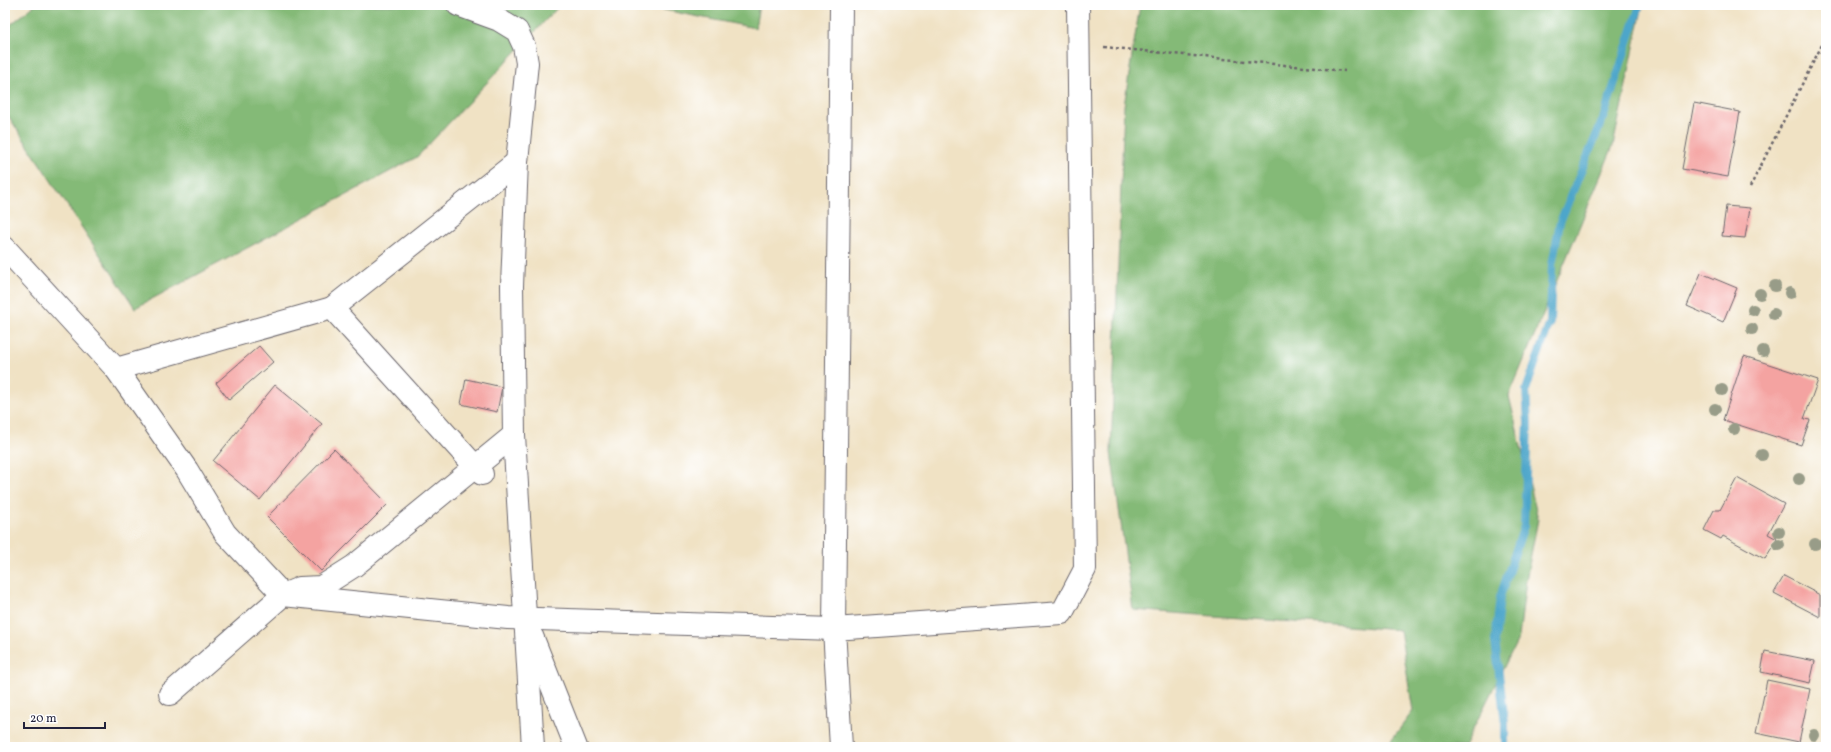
<svg xmlns="http://www.w3.org/2000/svg" width="1831" height="752" font-family="Vollkorn,serif">
  <rect width="100%" height="100%" fill="#fff"/>
  <filter id="ink" filterUnits="userSpaceOnUse"><feTurbulence type="fractalNoise" baseFrequency=".025" numOctaves="2"/><feDisplacementMap in="SourceGraphic" scale="8" xChannelSelector="R" yChannelSelector="G"/><feConvolveMatrix kernelMatrix="1 2 1 2 8 2 1 2 1" color-interpolation-filters="sRGB"/></filter>
  <filter id="wash" filterUnits="userSpaceOnUse"><feTurbulence type="fractalNoise" baseFrequency=".012" numOctaves="4" result="noise"/><feDisplacementMap in="SourceGraphic" scale="16" xChannelSelector="R" yChannelSelector="G"/><feGaussianBlur stdDeviation="0.9" result="paint"/><feColorMatrix in="noise" values="0 0 0 0 0 0 0 0 0 0 0 0 0 0 0 0 0 1.4 0 .05"/><feComposite in="paint" operator="in"/></filter>
  <g filter="url(#wash)">
    <rect width="100%" height="100%" fill="#f0e2c4"/>
    <g fill="#84ba77" stroke="#536e59">
      <polygon points="35,5 560,5 417,157 135,308 5,111 5,29"/>
      <polygon points="639,5 759,5 755,28"/>
      <polygon points="1140,5 1643,5 1613,146 1509,396 1538,519 1526,580 1519,637 1464,747 1386,747 1413,711 1400,630 1133,610 1111,452 1124,106"/>
    </g>
    <g fill="none" stroke-linecap="round" stroke-linejoin="round">
      <polyline stroke="#4da6ca" stroke-width="8" points="1505,747 1505,723 1495,641 1500,597 1524,526 1528,423 1526,390 1550,322 1552,265 1560,222 1603,119 1640,5"/>
    </g>
    <g id="blocks">
      <g fill="#f4a3a1">
        <polygon points="1694,103 1740,112 1728,177 1682,169"/>
        <polygon points="1726,206 1750,208 1745,238 1722,236"/>
        <polygon points="1701,273 1737,288 1723,322 1687,306"/>
        <polygon points="259,346 273,362 229,400 216,383"/>
        <polygon points="1744,356 1818,380 1804,419 1810,420 1801,445 1723,420"/>
        <polygon points="466,379 502,387 497,412 461,404"/>
        <polygon points="275,385 322,424 260,500 213,461"/>
        <polygon points="334,449 388,504 321,571 267,517"/>
        <polygon points="1737,478 1784,504 1768,534 1777,539 1765,559 1723,536 1721,539 1704,530 1714,510 1720,510"/>
        <polygon points="1784,576 1820,595 1820,617 1774,593"/>
        <polygon points="1765,651 1815,661 1810,683 1761,672"/>
        <polygon points="1767,680 1810,689 1799,742 1756,733"/>
      </g>
    </g>
  </g>
  <g filter="url(#ink)">
    <use href="#blocks" fill-opacity="0" stroke="#6a656b" stroke-width="1"/>
    <g fill="none" stroke-linecap="round" stroke-linejoin="round">
      <g stroke="#6a656b" stroke-width="24">
        <g id="minor">
          <polyline points="458,5 499,20 517,31 524,46 527,63 517,162 512,286 514,435 533,747"/>
          <polyline points="5,248 116,369 187,470 225,533 283,595 300,588 321,587 354,566 514,435"/>
          <polyline points="332,308 517,162"/>
          <polyline points="116,369 332,308 482,474"/>
          <polyline points="532,636 576,747"/>
          <polyline points="170,694 283,595 508,618 834,629 1062,613 1085,569 1078,5"/>
          <polyline points="841,747 834,629 841,5"/>
        </g>
      </g>
      <g stroke="#6a656b" stroke-width="2.5" stroke-dasharray="3 3" stroke-linecap="butt">
        <polyline points="1104,47 1345,71"/>
        <polyline points="1750,187 1826,37"/>
      </g>
      <use href="#minor" stroke="#fff" stroke-width="22"/>
    </g>
    <g fill="#989c88">
      <circle cx="1775" cy="286" r="6"/>
      <circle cx="1790" cy="293" r="6"/>
      <circle cx="1760" cy="294" r="6"/>
      <circle cx="1753" cy="310" r="6"/>
      <circle cx="1774" cy="314" r="6"/>
      <circle cx="1752" cy="329" r="6"/>
      <circle cx="1763" cy="351" r="6"/>
      <circle cx="1722" cy="390" r="6"/>
      <circle cx="1715" cy="409" r="6"/>
      <circle cx="1734" cy="429" r="6"/>
      <circle cx="1762" cy="455" r="6"/>
      <circle cx="1799" cy="479" r="6"/>
      <circle cx="1779" cy="532" r="6"/>
      <circle cx="1815" cy="544" r="6"/>
      <circle cx="1779" cy="545" r="6"/>
      <circle cx="1814" cy="735" r="6"/>
    </g>
  </g>
  <rect width="1831" height="752" fill="none" stroke="#fff" stroke-width="20"/>
  <path d="M24 722v6h81v-6" fill="none" stroke="#22223b" stroke-width="2"/>
  <text x="30" y="722" font-size="12" fill="#22223b" stroke="#ffffff" stroke-width="3" paint-order="stroke">20 m</text>
</svg>
